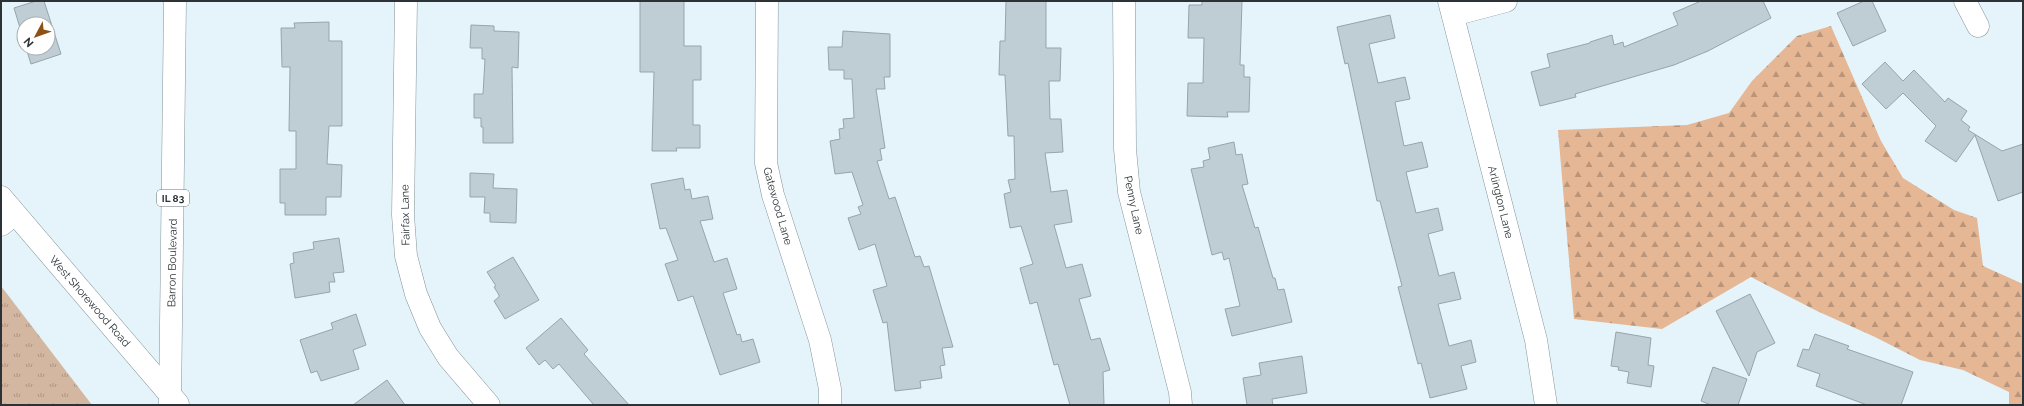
<svg xmlns="http://www.w3.org/2000/svg" width="2024" height="406" font-family="Raleway,sans-serif">
  <defs>
    <pattern id="grass-tufts" width="24" height="20" patternUnits="userSpaceOnUse"><rect width="24" height="20" fill="#d4b7a1"/><path d="M3 7l-1-3M5 7V3M7 7l1-3M15 17l-1-3M17 17v-4M19 17l1-3" fill="none" stroke="#ac9584"/></pattern>
    <pattern id="forest-firs" width="22" height="20" patternUnits="userSpaceOnUse"><rect width="22" height="20" fill="#e5b795"/><path d="M5 1l3.5 6h-7zM16 11l3.5 6h-7z" fill="#ba957a"/></pattern>
  </defs>
  <rect width="100%" height="100%" fill="#e4f4fa"/>
  <polygon fill="url(#grass-tufts)" points="1,286 92,405 1,405"/>
  <polygon fill="url(#forest-firs)" points="1831,26 1881,141 1903,178 1954,210 1977,218 1983,266 2023,284 2023,405 2009,405 2009,392 1963,370 1920,360 1875,337 1817,311 1751,277 1662,329 1574,319 1558,130 1687,125 1729,113 1752,81 1797,36"/>
  <g fill="#bfced4" stroke="#96a5aa">
    <polygon points="36,1 44,1 61,54 31,64 26,48 48,48 48,24 24,24 24,41 14,8"/>
    <polygon points="640,1 684,1 684,46 701,46 701,80 693,80 693,125 700,125 700,148 676,148 677,151 652,151 654,72 640,72"/>
    <polygon points="1006,1 1046,1 1046,48 1061,48 1060,81 1049,81 1050,119 1061,119 1063,152 1045,153 1051,192 1067,190 1072,222 1054,225 1066,268 1082,264 1091,296 1079,299 1091,340 1100,338 1110,370 1103,372 1104,405 1070,405 1058,364 1054,365 1037,302 1030,304 1020,268 1033,264 1021,226 1010,228 1004,194 1011,192 1008,180 1015,179 1014,136 1008,136 1005,75 999,75 1000,41 1005,41"/>
    <polygon points="1202,1 1242,1 1240,65 1244,65 1244,77 1250,77 1249,112 1227,112 1228,117 1187,116 1188,83 1203,83 1204,38 1188,38 1189,5 1202,5"/>
    <polygon points="1701,1 1763,1 1771,18 1708,51 1674,65 1575,94 1576,97 1540,106 1531,72 1550,67 1547,54 1590,43 1590,42 1612,35 1614,45 1623,42 1624,47 1678,25 1673,13"/>
    <polygon points="1864,1 1872,1 1886,31 1853,46 1837,13"/>
    <polygon points="1390,15 1395,38 1369,44 1378,83 1405,77 1410,99 1395,102 1404,146 1422,142 1428,167 1406,172 1416,213 1438,208 1443,230 1428,234 1439,276 1454,272 1461,299 1438,304 1449,346 1471,340 1476,362 1461,366 1467,389 1430,398 1421,363 1418,364 1398,287 1402,286 1380,201 1377,201 1348,63 1345,64 1337,27"/>
    <polygon points="329,22 329,41 342,41 342,126 329,126 327,164 342,165 341,197 326,197 326,215 285,215 285,203 280,203 280,169 296,169 296,131 289,131 290,67 282,67 281,28 295,28 294,23"/>
    <polygon points="471,25 494,26 494,31 519,32 518,68 512,67 513,143 483,143 483,127 481,127 481,118 474,118 474,94 483,94 485,59 482,59 482,48 470,48"/>
    <polygon points="843,31 890,34 890,77 884,77 885,89 876,89 885,148 880,149 882,160 877,161 889,199 895,197 915,257 920,256 924,267 929,266 953,347 942,348 945,365 940,366 942,378 920,381 921,388 895,391 887,322 883,323 873,290 887,286 875,244 859,250 848,218 861,214 858,207 863,205 852,172 835,174 830,141 840,139 839,129 844,128 843,119 854,118 852,79 844,79 844,70 829,70 828,47 842,47"/>
    <polygon points="1885,62 1903,81 1914,70 1945,102 1948,98 1967,111 1961,120 1970,127 1968,130 2002,151 2023,144 2023,192 1998,201 1975,135 1956,162 1925,141 1936,126 1903,93 1886,109 1862,84"/>
    <polygon points="1234,142 1236,155 1242,154 1248,184 1242,185 1255,228 1258,227 1273,278 1275,278 1278,290 1284,289 1292,322 1232,336 1225,309 1240,306 1229,258 1224,260 1222,252 1212,255 1191,169 1204,167 1203,161 1210,159 1208,148"/>
    <polygon points="470,173 494,174 493,188 517,189 516,223 490,222 490,213 484,213 485,197 470,197"/>
    <polygon points="683,178 685,190 690,189 692,199 708,196 713,219 700,221 714,262 727,258 737,289 723,293 737,335 740,334 742,342 753,339 760,362 720,375 693,296 678,301 665,264 678,260 666,228 660,229 651,184"/>
    <polygon points="339,238 344,272 333,273 335,282 329,282 330,292 295,298 290,264 294,263 293,253 314,249 313,242"/>
    <polygon points="513,257 539,300 505,319 494,301 499,297 499,295 494,287 496,286 487,272"/>
    <polygon points="1750,294 1775,343 1757,352 1749,376 1716,311"/>
    <polygon points="356,314 366,345 353,350 359,369 321,381 317,371 311,373 300,340 333,329 331,323"/>
    <polygon points="561,318 588,350 584,354 629,405 594,405 559,364 553,369 545,360 539,365 526,348"/>
    <polygon points="1616,332 1651,338 1648,365 1654,366 1651,387 1627,383 1629,372 1618,370 1619,367 1611,366"/>
    <polygon points="1815,334 1849,346 1847,349 1913,372 1901,405 1867,405 1816,386 1820,374 1797,366 1803,349 1809,350"/>
    <polygon points="1302,356 1307,393 1272,399 1273,405 1247,405 1243,378 1261,375 1259,363"/>
    <polygon points="1713,367 1747,379 1738,405 1711,405 1701,401"/>
    <polygon points="387,380 405,405 353,405"/>
  </g>
  <g fill="none" stroke-linecap="round" stroke-linejoin="round">
    <g stroke="#859399" stroke-width="23">
      <g id="minor">
        <polyline points="406,1 403,215 406,256 416,294 430,328 448,357 489,405"/>
        <polyline points="767,1 766,163 773,195 820,340 830,389 830,405"/>
        <polyline points="1124,1 1125,149 1129,192 1180,392 1181,405"/>
        <polyline points="1449,1 1536,340 1546,405"/>
        <polyline points="1965,1 1978,26"/>
        <polyline points="1453,15 1506,1"/>
      </g>
    </g>
    <g stroke="#859399" stroke-width="23">
      <polyline id="tertiary" points="1,225 15,214"/>
    </g>
    <g stroke="#859399" stroke-width="23">
      <polyline id="secondary" points="1,197 178,404"/>
    </g>
    <g stroke="#859399" stroke-width="23">
      <polyline id="primary" points="170,405 175,1"/>
    </g>
    <use href="#minor" stroke="#fff" stroke-width="22"/>
    <use href="#tertiary" stroke="#fff" stroke-width="22"/>
    <use href="#secondary" stroke="#fff" stroke-width="22"/>
    <use href="#primary" stroke="#fff" stroke-width="22"/>
  </g>
  <g text-anchor="middle" stroke-width="3" stroke-linejoin="round" paint-order="stroke">
    <rect fill="#fff" stroke="#6b7072" stroke-width="1" x="157" y="190" width="32" height="16" rx="3"/>
    <g font-size="10" font-weight="bold" fill="#2c3235">
      <text x="173" y="202">IL 83</text>
    </g>
    <g font-size="11" fill="#2c3235" stroke="#fff">
      <text transform="translate(1501 202) rotate(76)" y="4">Arlington Lane</text>
      <text transform="translate(1134 205) rotate(78)" y="4">Penny Lane</text>
      <text transform="translate(778 206) rotate(74)" y="4">Gatewood Lane</text>
      <text transform="translate(405 215) rotate(-91)" y="4">Fairfax Lane</text>
      <text transform="translate(172 263) rotate(-89)" y="4">Barron Boulevard</text>
      <text transform="translate(90 301) rotate(49)" y="4">West Shorewood Road</text>
    </g>
  </g>
  <rect width="2024" height="406" fill="none" stroke="#2c3235" stroke-width="4"/>
  <g transform="translate(36 36) rotate(229)"><circle r="19" fill="#ffffff" stroke="#abadae"/>
  <path d="M0-3L7 15L0 10L-7 15Z" fill="#8e5014"/>
  <text y="-6" font-size="11" font-weight="bold" text-anchor="middle" fill="#2c3235">N</text>
  </g>
</svg>
